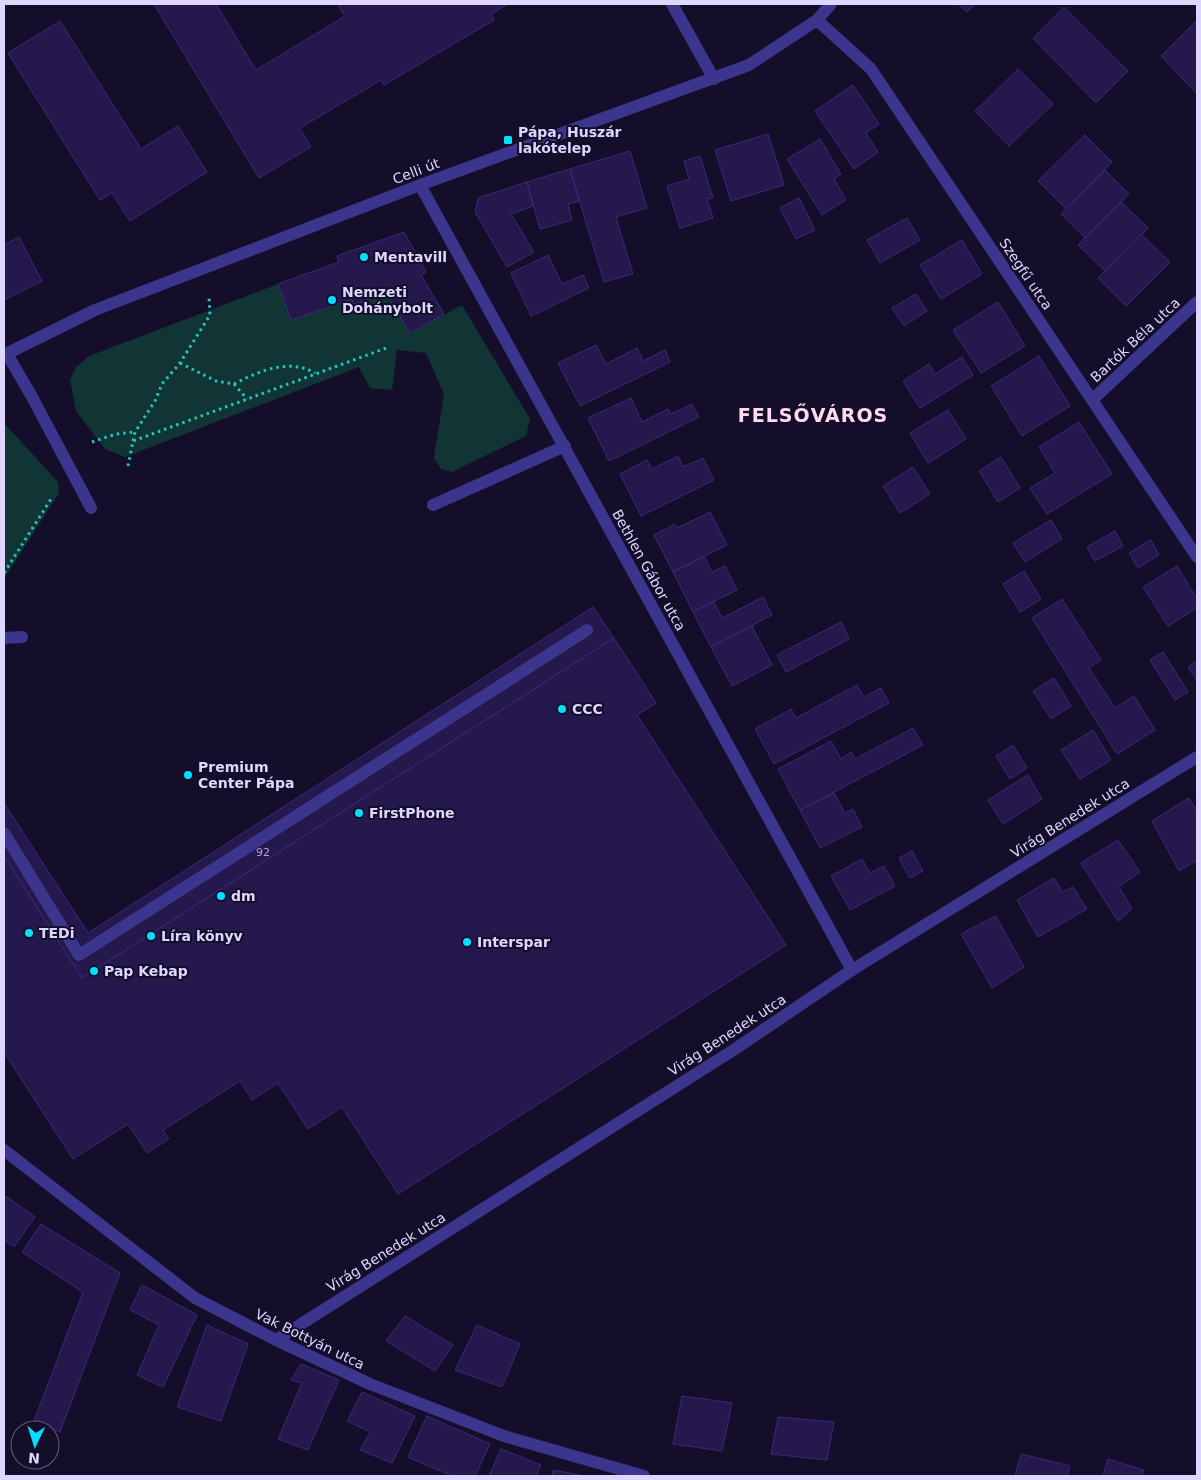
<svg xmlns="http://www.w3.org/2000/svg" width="1201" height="1480" font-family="'DejaVu Sans',sans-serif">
  <rect width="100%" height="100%" fill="#140e2a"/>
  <g fill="#113534">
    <polygon points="278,284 292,320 352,299 354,304 386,293 410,333 462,305 530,419 526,436 452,472 441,469 434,458 444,394 426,353 397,350 392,390 370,388 359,367 125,457 105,449 76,411 70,380 76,367 89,356"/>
    <polygon points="4,423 58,482 59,493 4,579"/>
  </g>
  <g fill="#24184d" stroke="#3b297b">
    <polygon points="154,4 216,4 256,70 345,16 339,6 343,4 508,4 491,14 494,20 384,85 381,80 300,128 311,147 259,178"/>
    <polygon points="958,4 975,4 967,12"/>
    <polygon points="1064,7 1128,71 1096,103 1033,38"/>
    <polygon points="1197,20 1197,94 1161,56"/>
    <polygon points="60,21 141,149 178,126 207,172 130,221 112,193 100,200 8,53"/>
    <polygon points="1018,69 1053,104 1009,146 975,111"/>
    <polygon points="853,85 879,124 866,133 878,152 854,169 815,111"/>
    <polygon points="768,134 784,185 731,201 715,150"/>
    <polygon points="1085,135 1112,162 1066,209 1038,181"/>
    <polygon points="820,139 841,174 834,179 846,200 822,215 787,159"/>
    <polygon points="630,151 647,208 616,217 633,274 604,282 570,169"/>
    <polygon points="700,156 713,198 707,199 713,218 680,228 667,186 689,179 684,161"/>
    <polygon points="570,169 579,201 568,204 572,220 540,229 527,182"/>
    <polygon points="1105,170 1129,194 1085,238 1061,214"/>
    <polygon points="527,182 533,206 511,214 534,252 507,267 475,212 478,198"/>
    <polygon points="799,198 815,230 796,239 780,208"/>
    <polygon points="1121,202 1148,228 1105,271 1078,245"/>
    <polygon points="907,218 920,240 880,263 867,240"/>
    <polygon points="404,232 426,272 421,275 444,314 410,333 386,293 354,304 352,299 291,320 278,284 339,262 337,256"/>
    <polygon points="1141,234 1170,262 1126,306 1098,278"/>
    <polygon points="19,237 42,281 4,300 4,245"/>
    <polygon points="962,240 982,274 941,299 920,265"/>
    <polygon points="548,255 562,284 583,275 589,288 531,316 511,273"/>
    <polygon points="916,294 927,311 904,326 892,308"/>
    <polygon points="998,302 1025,346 981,373 953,330"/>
    <polygon points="596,345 606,364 637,348 643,361 665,350 670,362 580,406 558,363"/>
    <polygon points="1039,356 1070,406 1022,436 991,386"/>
    <polygon points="962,357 973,375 920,408 903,381 929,364 935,374"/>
    <polygon points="631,398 642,422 668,409 671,414 692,404 699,417 609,461 588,418"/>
    <polygon points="948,410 966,439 928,463 910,433"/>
    <polygon points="1079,422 1112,474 1047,514 1030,488 1055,473 1039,447"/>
    <polygon points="678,456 683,467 703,458 714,480 641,516 620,474 647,460 652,469"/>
    <polygon points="1001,457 1020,488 998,502 979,471"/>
    <polygon points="913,467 930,494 900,513 883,486"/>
    <polygon points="710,512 727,545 673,572 654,535 675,524 677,528"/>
    <polygon points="1051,520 1062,539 1025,562 1013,543"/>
    <polygon points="1115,531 1123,546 1095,561 1087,547"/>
    <polygon points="1151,540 1159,555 1138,568 1129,553"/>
    <polygon points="704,557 712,572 725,566 737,590 693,612 673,572"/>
    <polygon points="1177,566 1197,599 1197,608 1168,626 1143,587"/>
    <polygon points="1024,571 1041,599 1020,612 1003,584"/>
    <polygon points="763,597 772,615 711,647 693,612 714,602 722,618"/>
    <polygon points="1062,599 1101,660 1089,668 1115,708 1134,696 1155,730 1117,754 1032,618"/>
    <polygon points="593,607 614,638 82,978 4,856 4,803 88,933"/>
    <polygon points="841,622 849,639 786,672 777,655"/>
    <polygon points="752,626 772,665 732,686 711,647"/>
    <polygon points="614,638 656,703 637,715 786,945 398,1194 342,1107 308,1129 278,1083 252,1100 240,1081 163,1130 169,1139 147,1153 128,1124 73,1159 4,1052 4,856 82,978"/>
    <polygon points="1163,652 1188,692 1175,700 1150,660"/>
    <polygon points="1197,661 1197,681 1188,667"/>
    <polygon points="1054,678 1071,706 1051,719 1033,691"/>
    <polygon points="857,685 864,697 881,688 889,703 774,764 755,729 791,709 796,718"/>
    <polygon points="913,728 923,745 800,810 778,769 831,741 841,759 851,752 855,759"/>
    <polygon points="1093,730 1111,760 1080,779 1061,750"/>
    <polygon points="1013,745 1027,768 1010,779 996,756"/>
    <polygon points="1028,775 1042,799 1003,824 988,800"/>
    <polygon points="834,793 845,813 853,809 862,827 820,848 800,810"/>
    <polygon points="1189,798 1197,811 1197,860 1179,871 1152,821"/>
    <polygon points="1118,840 1140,872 1119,887 1132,909 1118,921 1081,863"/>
    <polygon points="912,851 923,871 910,878 899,858"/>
    <polygon points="862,859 870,873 884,866 895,886 850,910 831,876"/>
    <polygon points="1054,878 1062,892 1073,887 1087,909 1038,937 1017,900"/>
    <polygon points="996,916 1024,967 992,988 961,934"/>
    <polygon points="4,1195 35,1217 14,1247 4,1240"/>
    <polygon points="41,1224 120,1273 60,1432 34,1421 83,1292 22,1252"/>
    <polygon points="142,1285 197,1315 163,1387 137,1375 159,1325 130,1310"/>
    <polygon points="405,1316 453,1345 435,1371 386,1341"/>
    <polygon points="207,1325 248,1344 221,1421 177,1407"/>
    <polygon points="477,1325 520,1344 502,1387 455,1370"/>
    <polygon points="301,1364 339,1380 308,1450 278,1439 302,1383 291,1380"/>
    <polygon points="362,1392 415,1416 392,1463 360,1450 370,1432 347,1421"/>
    <polygon points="682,1396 732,1403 722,1451 673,1444"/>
    <polygon points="427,1416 490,1444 475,1476 452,1476 408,1457"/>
    <polygon points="778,1417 834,1422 827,1460 771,1454"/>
    <polygon points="501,1449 541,1465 536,1476 489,1476"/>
    <polygon points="1021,1454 1070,1466 1067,1476 1015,1476"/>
    <polygon points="1108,1459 1144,1470 1142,1476 1103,1476"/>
    <polygon points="553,1470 584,1476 552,1476"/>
  </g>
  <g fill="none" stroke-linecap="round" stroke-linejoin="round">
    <g stroke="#25c5bf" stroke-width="3" stroke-dasharray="2.5 4" stroke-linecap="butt">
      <polyline points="180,363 216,381 234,384 247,399"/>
      <path d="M234,384C259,371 289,358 315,373"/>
      <polyline points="133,441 135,432 155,401 162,384 180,363 210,315 209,297"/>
      <polyline points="92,442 116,434 135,432"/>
      <polyline points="128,466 133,441 389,347"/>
      <polyline points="4,573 51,499"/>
    </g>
    <g stroke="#3b358d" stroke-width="12">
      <polyline points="7,354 31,395 91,508"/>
      <polyline points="433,505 565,446"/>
      <polyline points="4,638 22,637"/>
    </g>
    <polyline stroke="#3b358d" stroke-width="12" points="4,833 79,955 587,630"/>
    <g stroke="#3b358d" stroke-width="12">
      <polyline points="672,4 714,79"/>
      <polyline points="817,20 871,69 1197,557"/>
      <polyline points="420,185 852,970"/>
      <polyline points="1092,400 1197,302"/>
      <polyline points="4,1150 195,1298 276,1340 370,1384 504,1436 644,1476"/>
      <polyline points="276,1340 732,1051 852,970 1197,757"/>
    </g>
    <polyline stroke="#3b358d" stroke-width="12" points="4,355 95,310 420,185 749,65 817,20 831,4"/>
  </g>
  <g fill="#03dfff" stroke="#140e2a" stroke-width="2">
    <rect x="503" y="135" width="10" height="10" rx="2.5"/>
    <circle cx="364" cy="257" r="5"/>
    <circle cx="332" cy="300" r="5"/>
    <circle cx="562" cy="709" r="5"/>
    <circle cx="188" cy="775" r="5"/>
    <circle cx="359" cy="813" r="5"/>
    <circle cx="221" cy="896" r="5"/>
    <circle cx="29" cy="933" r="5"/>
    <circle cx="151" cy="936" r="5"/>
    <circle cx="467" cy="942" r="5"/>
    <circle cx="94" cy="971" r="5"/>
  </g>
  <g text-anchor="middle" stroke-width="4" stroke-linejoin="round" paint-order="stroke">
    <g font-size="11" fill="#afa7d2">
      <text x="263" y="856">92</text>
    </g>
    <g font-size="14" font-weight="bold" fill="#ddd7ff" stroke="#140e2a" text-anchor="start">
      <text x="518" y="137">Pápa, Huszár<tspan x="518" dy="16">lakótelep</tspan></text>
      <text x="374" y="262">Mentavill</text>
      <text x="342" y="297">Nemzeti<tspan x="342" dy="16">Dohánybolt</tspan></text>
      <text x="572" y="714">CCC</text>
      <text x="198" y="772">Premium<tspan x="198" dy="16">Center Pápa</tspan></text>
      <text x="369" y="818">FirstPhone</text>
      <text x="231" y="901">dm</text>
      <text x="39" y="938">TEDi</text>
      <text x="161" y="941">Líra könyv</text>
      <text x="477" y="947">Interspar</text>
      <text x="104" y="976">Pap Kebap</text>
    </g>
    <g font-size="14" fill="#ddd7ff" stroke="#140e2a">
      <text transform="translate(416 171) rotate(-21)" y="5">Celli út</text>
      <text transform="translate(1026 274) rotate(56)" y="5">Szegfű utca</text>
      <text transform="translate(1135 340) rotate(-43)" y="5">Bartók Béla utca</text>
      <text transform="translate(649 570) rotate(61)" y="5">Bethlen Gábor utca</text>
      <text transform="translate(1070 818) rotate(-32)" y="5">Virág Benedek utca</text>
      <text transform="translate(727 1035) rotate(-33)" y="5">Virág Benedek utca</text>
      <text transform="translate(386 1252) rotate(-32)" y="5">Virág Benedek utca</text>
      <text transform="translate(310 1339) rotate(26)" y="5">Vak Bottyán utca</text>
    </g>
    <g font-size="19" font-weight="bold" letter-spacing="1" fill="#ffd9f0" stroke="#140e2a">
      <text x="813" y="422">FELSŐVÁROS</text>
    </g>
  </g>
  <rect width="1201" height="1480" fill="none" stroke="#ddd7ff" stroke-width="10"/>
  <g transform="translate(35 1445) rotate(184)"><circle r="24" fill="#140e2a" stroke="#645e7f"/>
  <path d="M0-4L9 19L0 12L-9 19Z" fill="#03dfff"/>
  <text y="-8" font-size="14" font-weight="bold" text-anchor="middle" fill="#ddd7ff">N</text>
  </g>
</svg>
